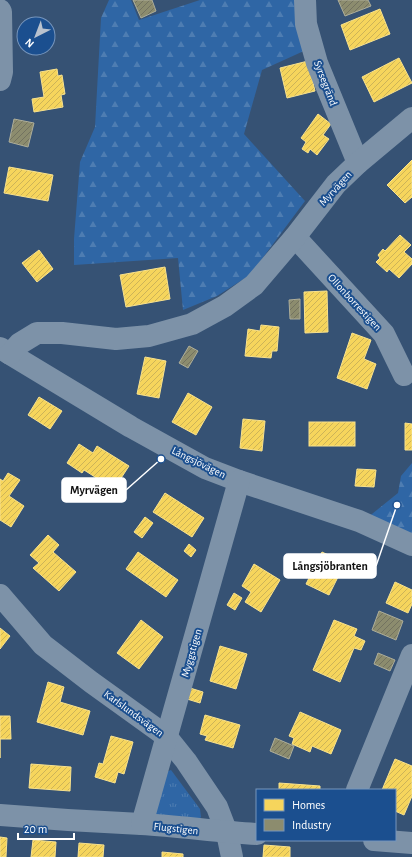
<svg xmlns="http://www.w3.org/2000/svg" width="412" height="857" font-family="'Alegreya Sans',sans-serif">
  <defs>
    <pattern id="grass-tufts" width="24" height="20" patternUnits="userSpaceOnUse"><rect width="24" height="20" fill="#2f66a5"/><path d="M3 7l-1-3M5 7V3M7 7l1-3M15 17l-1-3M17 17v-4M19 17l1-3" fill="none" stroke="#4e7db2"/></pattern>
    <pattern id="forest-firs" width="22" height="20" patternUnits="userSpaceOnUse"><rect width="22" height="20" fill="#2f66a5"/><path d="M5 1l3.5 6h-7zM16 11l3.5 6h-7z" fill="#4e7db2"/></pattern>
    <pattern id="homes-hatch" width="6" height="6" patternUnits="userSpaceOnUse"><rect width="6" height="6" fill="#f6d55c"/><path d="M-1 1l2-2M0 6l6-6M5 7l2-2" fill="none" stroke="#ccb358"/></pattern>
    <pattern id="industry-hatch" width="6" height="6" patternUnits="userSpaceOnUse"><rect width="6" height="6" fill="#8c8c6e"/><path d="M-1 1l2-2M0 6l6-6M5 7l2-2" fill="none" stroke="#727260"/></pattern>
  </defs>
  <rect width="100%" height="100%" fill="#365274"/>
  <polygon fill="url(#grass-tufts)" points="171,770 200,809 201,817 197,822 157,817 152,809 162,774"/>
  <g fill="url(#forest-firs)">
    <polygon points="109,0 131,0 139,20 200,0 297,0 306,50 262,70 244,134 305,201 250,275 217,296 183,310 178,258 74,265 74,239 80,162 95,127 101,18"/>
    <polygon points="412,463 412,540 367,518 398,493 401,476"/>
  </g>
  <g fill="url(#homes-hatch)" stroke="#f9e28d">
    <polygon points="380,9 390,34 350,50 341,25"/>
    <polygon points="399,58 412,83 374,102 362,77"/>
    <polygon points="308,61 315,91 287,98 280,68"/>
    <polygon points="57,69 58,76 62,75 65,94 61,95 63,107 34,112 32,99 44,97 40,72"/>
    <polygon points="318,114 331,124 323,135 329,139 317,155 310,149 308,153 302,149 306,142 301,138"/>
    <polygon points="412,160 412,197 405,203 387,185"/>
    <polygon points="9,167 53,175 48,201 4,193"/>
    <polygon points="400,235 411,245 404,252 412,259 412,264 399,278 389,269 387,272 376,262 380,258 378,255 383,249 385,251"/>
    <polygon points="39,250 53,269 37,282 22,263"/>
    <polygon points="165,267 170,299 126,307 120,275"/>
    <polygon points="327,291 328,332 305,333 304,292"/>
    <polygon points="261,325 279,327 277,351 272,351 271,358 245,356 248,329 260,331"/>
    <polygon points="352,333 371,340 364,359 376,364 367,389 337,378"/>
    <polygon points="145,357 166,361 159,398 137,394"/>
    <polygon points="188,393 212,407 196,435 172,422"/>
    <polygon points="39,397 62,411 50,429 28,415"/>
    <polygon points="243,419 265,421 262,451 240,448"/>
    <rect x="309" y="422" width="46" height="24"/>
    <polygon points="405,423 412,424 412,450 405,450"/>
    <polygon points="79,444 93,453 97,446 129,466 114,489 84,470 82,473 67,463"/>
    <polygon points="357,469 376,470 374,487 355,486"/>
    <polygon points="8,473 20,480 9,496 24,506 11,527 0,520 0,479 3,481"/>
    <polygon points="165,493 204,518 192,537 153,512"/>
    <polygon points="145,517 153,523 142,538 134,532"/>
    <polygon points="48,535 59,545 53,552 76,572 59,591 33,568 39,563 30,555"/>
    <polygon points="189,544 196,550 191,557 184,551"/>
    <polygon points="138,552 178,580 166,597 126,569"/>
    <polygon points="322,552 345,563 329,595 306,584"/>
    <polygon points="254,564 280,580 261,612 245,602 251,592 242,586"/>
    <polygon points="395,582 412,590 412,604 408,613 386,603"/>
    <polygon points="234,593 242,598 235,610 227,605"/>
    <polygon points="141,620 163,637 139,669 117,653"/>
    <polygon points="334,620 357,629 354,636 365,641 361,650 354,648 340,682 313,670"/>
    <polygon points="0,628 10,636 0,649"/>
    <polygon points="220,646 247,654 236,689 210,681"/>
    <polygon points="48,682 64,687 60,702 90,711 83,735 37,722"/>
    <polygon points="190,688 203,692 200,703 187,699"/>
    <polygon points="300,712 341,730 331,754 312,746 310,752 292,744 294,738 289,736"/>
    <polygon points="205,715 240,725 233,748 205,740 207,736 200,734"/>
    <polygon points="0,716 10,716 11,739 0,739 0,758"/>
    <polygon points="111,736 133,742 124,774 118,772 115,783 95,777 99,763 103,764"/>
    <polygon points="395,759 412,766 412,796 404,815 395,811 395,790 382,790"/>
    <polygon points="31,764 71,767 70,791 29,788"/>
    <polygon points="279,783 320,786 320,790 279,790"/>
    <polygon points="0,837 7,838 6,857 0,857"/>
    <polygon points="33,840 56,842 55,857 31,857"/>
    <polygon points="79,843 104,845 103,857 78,857"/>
    <polygon points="264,845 290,847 290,857 263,857"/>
    <polygon points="162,852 183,854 183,857 162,857"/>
  </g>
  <g fill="url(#industry-hatch)" stroke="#aeae9a">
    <polygon points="133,0 152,0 156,11 141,18"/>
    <polygon points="338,0 368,0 371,6 345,16"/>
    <polygon points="14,119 34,123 28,147 9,142"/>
    <polygon points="300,299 300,319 290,319 289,300"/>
    <polygon points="189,346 198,351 188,368 179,363"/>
    <polygon points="379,611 403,621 396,640 372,630"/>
    <polygon points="378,653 395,660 390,671 374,664"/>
    <polygon points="275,738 294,746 289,759 270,751"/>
  </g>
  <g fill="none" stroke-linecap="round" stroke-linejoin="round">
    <g stroke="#7d92a8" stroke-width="22">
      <polyline points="305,0 306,24 317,63 358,163"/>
      <polyline points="0,10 1,12 2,72 0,80"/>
      <polyline points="295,237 384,334 404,375"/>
      <polyline points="0,348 131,427 205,468 239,481 359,521 412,545"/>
      <polyline points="10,354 19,344 37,333 62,333 116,339 149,336 192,324 225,306 254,285 295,237 336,184 358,163 412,118"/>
      <polyline points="0,595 43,645 91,682 166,736 186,761 217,807 227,833 232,857"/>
      <polyline points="357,790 412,655"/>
      <path d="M0,815C47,819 94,822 141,824C180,826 218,832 257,834"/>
      <polyline points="142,824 239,481"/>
      <polyline points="374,840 412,843"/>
    </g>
  </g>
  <g text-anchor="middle" stroke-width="4" stroke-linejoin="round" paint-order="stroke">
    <g font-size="11" fill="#fff" stroke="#1b4f8f">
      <text transform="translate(326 83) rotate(69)" y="4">Syrsegränd</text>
      <text transform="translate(335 188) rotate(-48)" y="4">Myrvägen</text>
      <text transform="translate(355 302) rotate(47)" y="4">Ollonborrestigen</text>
      <text transform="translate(199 462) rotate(26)" y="4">Långsjövägen</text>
      <text transform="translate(191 653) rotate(-74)" y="4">Myggstigen</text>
      <text transform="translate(134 713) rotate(36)" y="4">Karlslundsvägen</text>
      <text transform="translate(176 828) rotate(6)" y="4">Flugstigen</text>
    </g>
  </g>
  <path fill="none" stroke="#fff" stroke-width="1.5" d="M161 459L126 490M397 505L376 566"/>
  <g fill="#fff" stroke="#1b4f8f" stroke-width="1.5">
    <circle cx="161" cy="459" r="4"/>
    <circle cx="397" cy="505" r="4"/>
  </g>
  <g fill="#fff" stroke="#fff" stroke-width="1.5">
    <rect x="62" y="478" width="64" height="24" rx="4"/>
    <rect x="284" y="554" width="92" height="24" rx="4"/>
  </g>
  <g font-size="12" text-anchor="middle" font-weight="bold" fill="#111">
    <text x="94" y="494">Myrvägen</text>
    <text x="330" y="570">Långsjöbranten</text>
  </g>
  <rect x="256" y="789" width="140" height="52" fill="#1b4f8f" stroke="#7695bc"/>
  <rect x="264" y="799" width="20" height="12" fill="#f6d55c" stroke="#7695bc"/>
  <text x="292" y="809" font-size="12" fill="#ffffff">Homes</text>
  <rect x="264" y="819" width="20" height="12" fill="#8c8c6e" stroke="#7695bc"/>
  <text x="292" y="829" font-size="12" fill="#ffffff">Industry</text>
  <g transform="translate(36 36) rotate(222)"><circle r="19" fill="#1b4f8f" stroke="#7695bc"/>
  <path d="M0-3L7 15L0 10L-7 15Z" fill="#b9c2ce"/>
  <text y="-6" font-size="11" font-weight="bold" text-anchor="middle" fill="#ffffff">N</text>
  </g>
  <path d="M18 833v6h56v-6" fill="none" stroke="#ffffff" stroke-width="2"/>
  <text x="24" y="833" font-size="12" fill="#ffffff" stroke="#1b4f8f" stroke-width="3" paint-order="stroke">20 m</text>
</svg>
